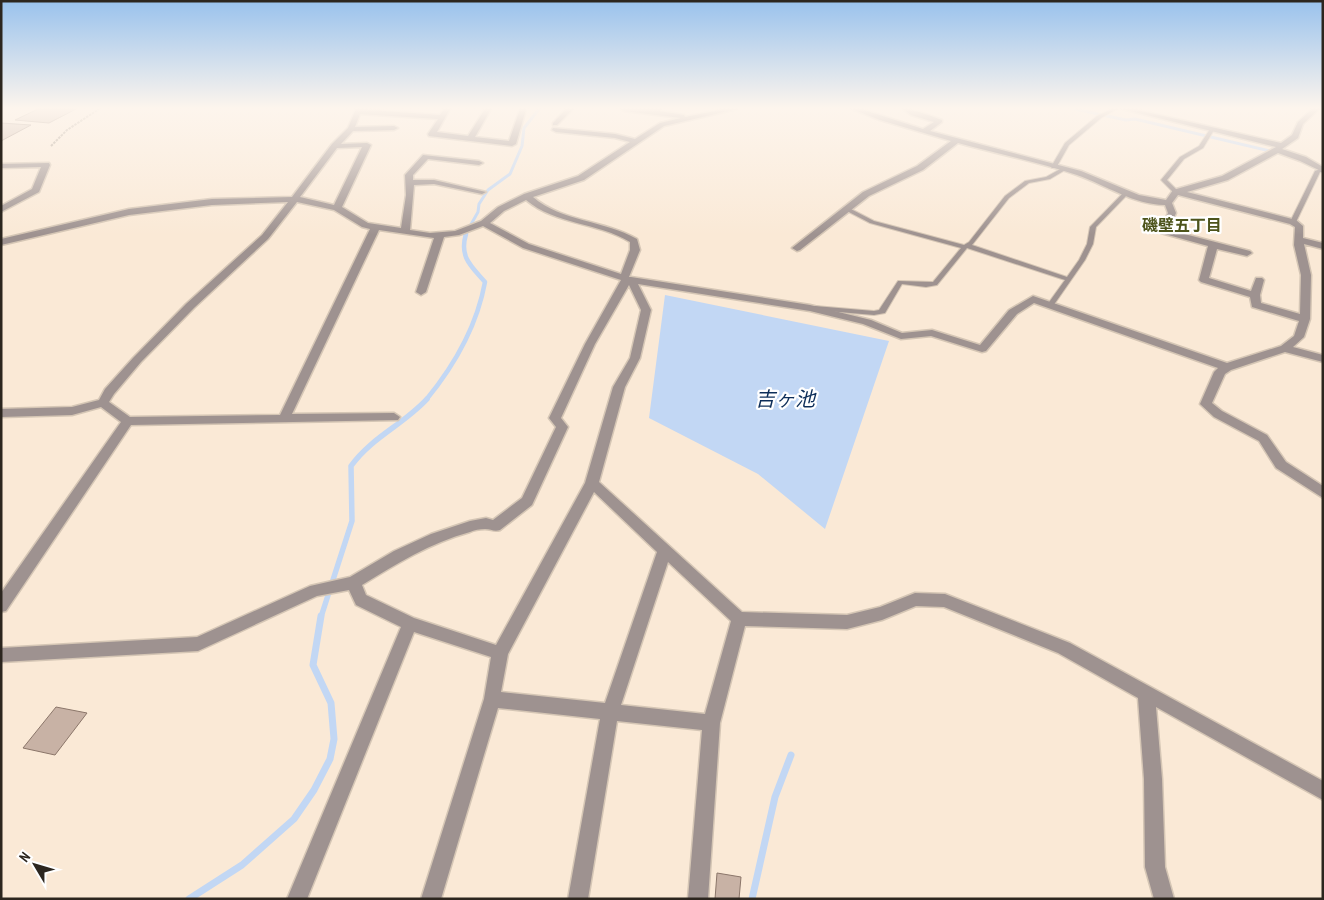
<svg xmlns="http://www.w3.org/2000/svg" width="1324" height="900" font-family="'PT Sans Narrow','Noto Sans JP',sans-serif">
  <rect width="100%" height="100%" fill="#fae9d6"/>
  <polygon fill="#c2d7f4" points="665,295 889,341 825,529 758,474 649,418"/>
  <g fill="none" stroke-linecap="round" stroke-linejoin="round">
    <g stroke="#c2d7f4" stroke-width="3">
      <polyline points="1075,109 1126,120 1135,119 1274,152"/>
      <polyline points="465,235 478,212 479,204 488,190 510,174 522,146 524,128 539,109"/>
    </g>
    <path stroke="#c2d7f4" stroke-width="4.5" d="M426,400C454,366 477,326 485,282C471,266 459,257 466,234"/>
    <path stroke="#c2d7f4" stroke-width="5.5" d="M321,617L352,521L351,466C372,437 403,425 427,399"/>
    <g stroke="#c2d7f4" stroke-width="7">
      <polyline points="189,899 242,865 294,819 314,790 330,759 334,739 331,703 313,665 321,616"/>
      <polyline points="752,899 775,797 791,755"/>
    </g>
  </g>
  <g fill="#c8b2a5" stroke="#8b766a">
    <polygon points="38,109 76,109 49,123 15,120"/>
    <polygon points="1,123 31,125 1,141"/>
    <polygon points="56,707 87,713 55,755 23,748"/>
    <polygon points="717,873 741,877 739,899 715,899"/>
  </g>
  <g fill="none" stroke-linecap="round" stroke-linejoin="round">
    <g stroke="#d5c6b5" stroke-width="2">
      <g id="service">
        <polygon points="1112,109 1117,109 1101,118 1069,145 1056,168 1052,168 1051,167 1065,143 1097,116"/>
        <polygon points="1210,129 1214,130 1203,148 1184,159 1167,180 1179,192 1174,193 1161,180 1180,157 1199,146"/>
        <polygon points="1062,168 1067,169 1050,179 1029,183 1009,198 972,245 1067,277 1079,260 1087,244 1090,227 1124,192 1128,192 1128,194 1096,227 1093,244 1085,260 1053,306 1051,307 1047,305 1065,280 967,248 937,285 926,287 902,284 885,313 874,315 815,310 811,308 815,306 874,311 879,310 898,281 933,282 961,248 870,223 845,210 845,208 849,208 874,221 964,245 969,242 1005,196 1025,181 1046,177"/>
        <polygon points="1323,168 1323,172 1320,172 1296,222 1291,223 1290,222 1315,171"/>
      </g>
    </g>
    <g stroke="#d5c6b5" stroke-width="3">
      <g id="minor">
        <path d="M356,109L440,115L444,109H450L437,132L468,136L485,109H491L475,137L509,141L520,109H526L516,144L512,146L429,136L428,134L438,119L360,114L355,127L394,126L398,128L394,130L353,131L341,144L367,143L371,145L342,207L368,223L401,228L406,195L405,175L423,155L479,161L483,163L479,165L428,159L413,175V180H434L486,192L482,194L434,184L414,185L410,230L430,233L455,231L481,221L498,207L524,194L578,176L630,142L615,138L556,132L552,130L553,128L615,134L635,139L660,123L681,118L624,111L621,109H661L660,111L684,115L685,117L725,109H737L664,126L584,180L533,197C562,222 604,220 637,239L640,250L629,277H631L810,305L871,320L902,333L932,330L980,345L1009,310L1033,296L1227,363L1281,346L1294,336L1299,321L1252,307L1250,297L1201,282L1199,280L1208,246L1161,233L1160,231L1168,213L1165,205C1134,205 1106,185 1077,175C1038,162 998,154 958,143L923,170L869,196L800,250L797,251L792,248L863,192L917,166L951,141L880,120L852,109H861L923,129L934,122L911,115L903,109C913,109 931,116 942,120V122L930,131L1081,171L1139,195L1166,200L1173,190L1222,176L1276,147L1122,109H1133L1281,143L1292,135L1298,122L1312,109H1319L1303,124L1298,138L1282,149L1306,157L1323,167V172L1300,161L1278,153L1228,180L1187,192L1296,220L1303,226V238L1323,243V249L1304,244L1311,275L1310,319L1304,337L1293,347L1323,355V362L1285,352L1231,370L1225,374L1212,403L1222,411L1267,435L1286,462L1323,486V498L1276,468L1259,441L1214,417L1200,404L1214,372L1218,368L1034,303L1017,314L986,351L982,352L931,336L901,339L863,324L810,311L638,284L651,310L640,358L625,387L599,482L742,612L847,615L880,607L915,593L945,594L1070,643L1323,781V800L1156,707L1162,779L1165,867L1174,899H1154L1145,867L1144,779L1138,698L1058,653L944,607L916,606L882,620L847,629L745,626L720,723L708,899H688L702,730L617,721L588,899H568L600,719L498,708L441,899H421L484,699L491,657L414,632L307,899H287L401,627L356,605L349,590L317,596L198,651L1,662V648L197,637L310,586L350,577L394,551L431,534L470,521L486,518L493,520L522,498L556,427L549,418L585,344L621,280L523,248L483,226L459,235L444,237L426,292L421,295L416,292L434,238L379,230L292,414L394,413L400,417L398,420L131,425L6,611L1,612V593L121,422L101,407L72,415L1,417V409L72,407L99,400L105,389L133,358L186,304L262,235L288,202L212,205L129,215L1,245V239L129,209L212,199L292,197L332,144L348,128ZM362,147L334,205L300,197L337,148ZM1178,195L1290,224L1295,227L1294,245L1301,275L1300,314L1261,303L1260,295L1264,280L1262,278H1256L1251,291L1209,278L1217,249L1247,256L1252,253L1250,251L1169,230L1176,213L1172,203ZM526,200C556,225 597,222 630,242V250L621,274L529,244L490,223L504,211ZM297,202L334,210L362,227L370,229L280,415L130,417L109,402L114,394L141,362L194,308L268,239ZM629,285L641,310L630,358L613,387L585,483L496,645L414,618L366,595L362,585C396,564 430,543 470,532C474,530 480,529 485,529C491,529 494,532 500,530L532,505L568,427L561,418L595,344ZM594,492L657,552L605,703L501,692L508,654ZM668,562L731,621L705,714L621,705Z"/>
        <polygon points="566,109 573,109 557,125 553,125 553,123"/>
        <polygon points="49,163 50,165 39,192 1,212 1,206 32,189 41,167 1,168 1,164"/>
      </g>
    </g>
    <polyline stroke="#a09486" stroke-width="2" stroke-dasharray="2.5 1" stroke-linecap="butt" points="51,146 67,130 99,109"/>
    <use href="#service" fill="#9e9290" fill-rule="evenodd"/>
    <use href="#minor" fill="#9e9290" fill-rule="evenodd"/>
  </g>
  <linearGradient id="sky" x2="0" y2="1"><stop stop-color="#99c2ed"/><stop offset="0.46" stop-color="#fdf5ed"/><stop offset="1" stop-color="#fdf5ed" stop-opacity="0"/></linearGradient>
  <rect width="1324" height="235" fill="url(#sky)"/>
  <g text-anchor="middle" stroke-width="4.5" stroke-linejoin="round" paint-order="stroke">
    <g font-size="16" font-weight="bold" fill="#4d541b" stroke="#fff">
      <text x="1182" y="231">磯壁五丁目</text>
    </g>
    <g font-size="20" font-style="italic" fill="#0d2e59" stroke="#fff">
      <text x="785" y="406">吉ヶ池</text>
    </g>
  </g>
  <rect width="1324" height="900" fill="none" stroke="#2c261f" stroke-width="5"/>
  <g transform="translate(35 865) rotate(308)" stroke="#ffffff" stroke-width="4" paint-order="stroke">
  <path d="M0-4L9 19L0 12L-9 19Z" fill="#2c261f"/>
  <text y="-8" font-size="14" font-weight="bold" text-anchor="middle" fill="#2c261f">N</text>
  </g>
</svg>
